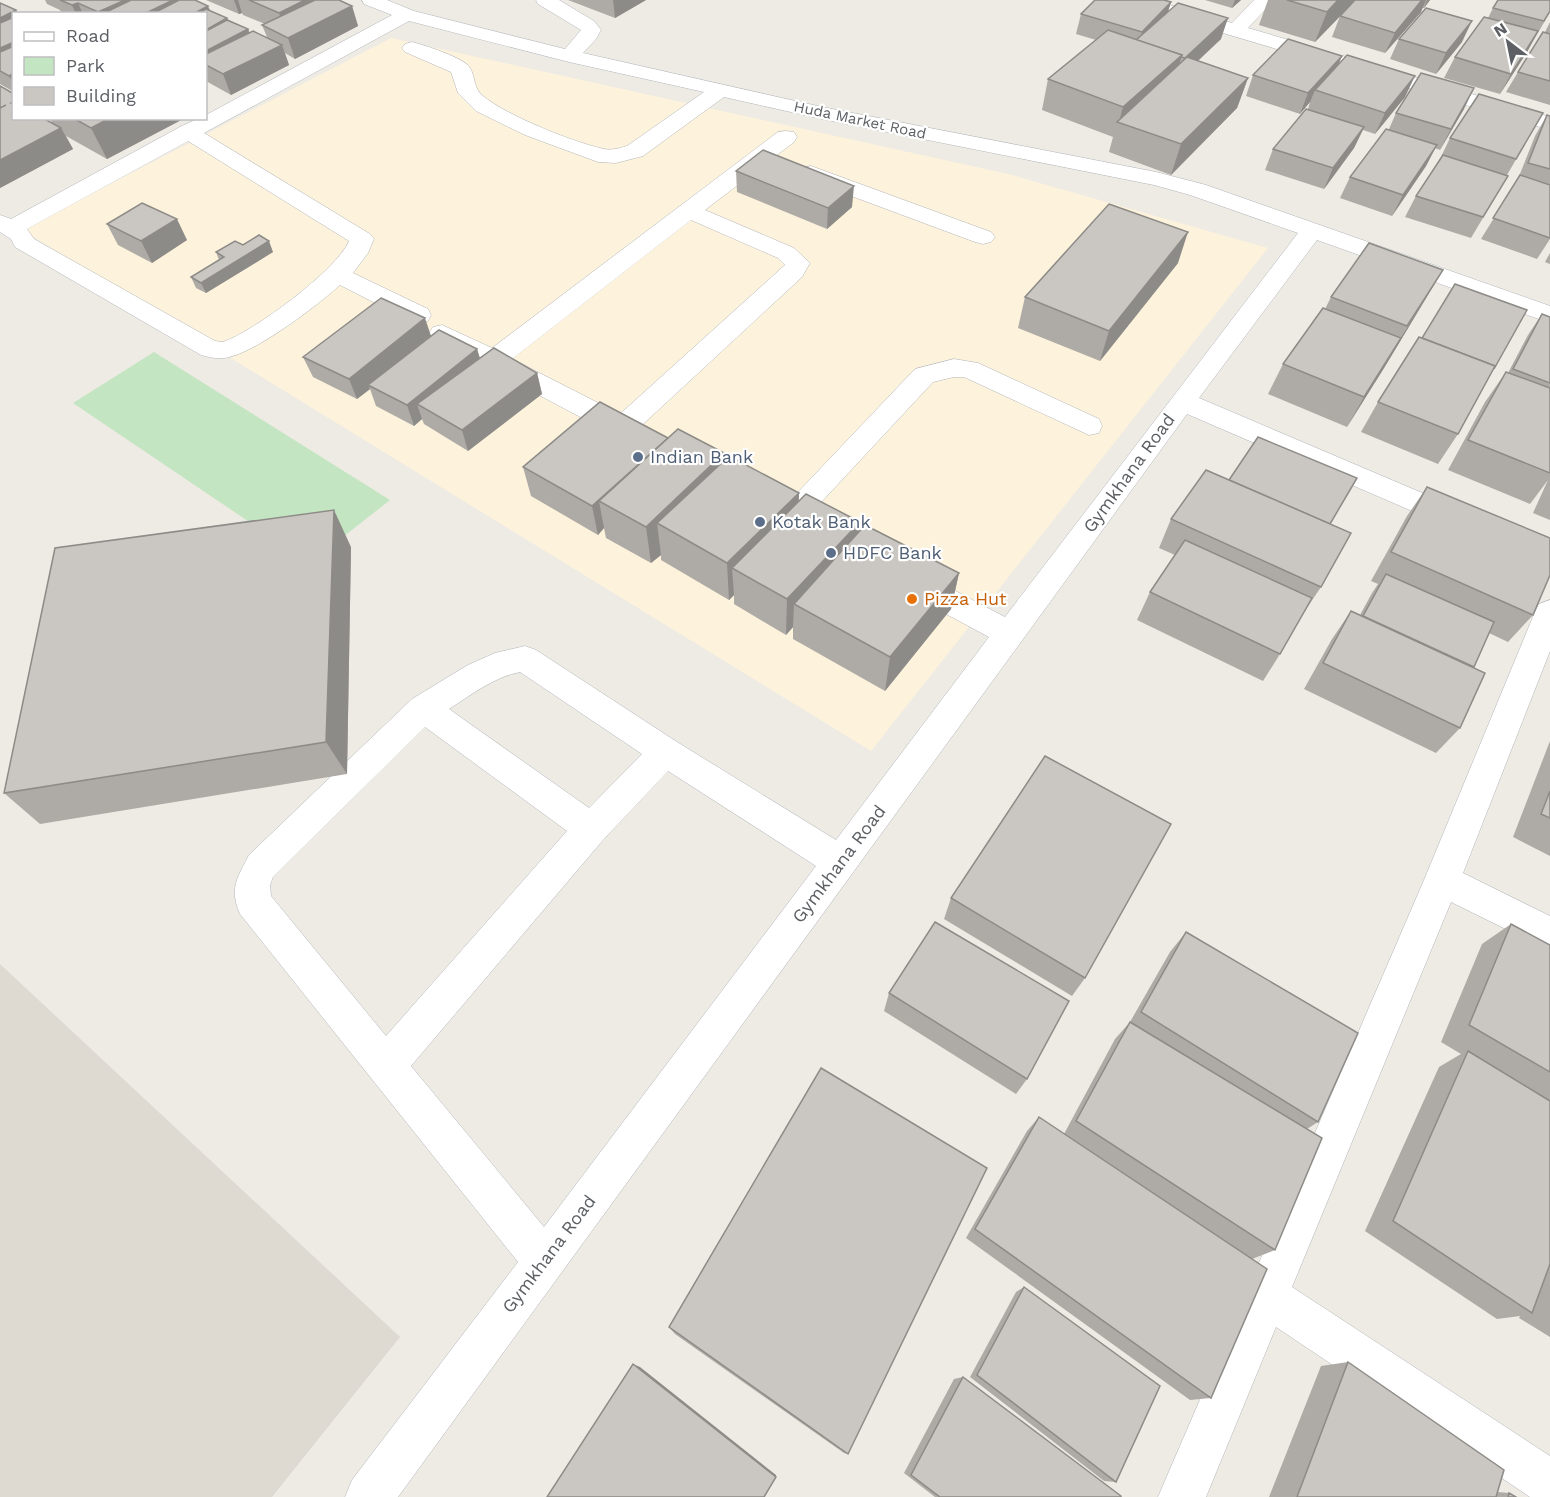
<svg xmlns="http://www.w3.org/2000/svg" width="1550" height="1497" font-family="'Work Sans',sans-serif">
  <rect width="100%" height="100%" fill="#eeebe4"/>
  <polygon fill="#fdf2db" points="391,38 1008,174 1268,248 871,751 22,230"/>
  <polygon fill="#dedad2" points="0,964 400,1337 272,1497 0,1497"/>
  <polygon fill="#c4e5c1" points="154,352 390,500 310,563 73,403"/>
  <g fill="none" stroke-linecap="round" stroke-linejoin="round">
    <g stroke="#b2b5b9" stroke-width="1">
      <g id="minor">
        <path d="M362,0H387L414,11L565,49L581,30L538,4L536,0H559L594,21L601,30L596,39L583,53L822,107L1156,172L1206,185L1550,306V323L1317,240L1199,398L1467,512L1471,519L1467,526L1457,530L1447,526L1187,414L398,1497H345L352,1480L518,1262L240,914C229,889 237,878 249,855L412,699L468,665L495,653L525,646L536,650L677,742L836,840L989,637L903,591L899,583L903,575L914,572L925,575L1005,617L1298,233L1190,195L1154,185L822,119L724,97L643,156L616,163L598,162L525,135L476,111L458,93L451,72L405,52L402,48L405,44L412,42C424,45 465,58 470,68C476,78 473,88 483,96C506,115 570,141 600,148C609,151 618,149 627,146L704,92L569,62L409,21L204,133L370,234L374,239L368,253L353,273L428,309L431,315L428,321L419,323L410,321L340,285C318,305 253,355 224,358C217,359 208,357 201,355L15,247L11,239L0,232V215L11,219L180,127L199,118H206V115L392,15L364,4ZM188,141L349,241C337,270 253,332 223,342L215,341L34,239L27,229ZM520,672L642,754L589,808L449,709C471,695 494,677 520,672ZM425,727L567,831L386,1036L271,896L270,885L273,877ZM668,771L816,866L544,1227L411,1066L603,840Z"/>
        <polygon points="1123,0 1152,0 1232,23 1254,0 1274,0 1248,28 1550,117 1550,130 1125,4"/>
        <path d="M786,131L794,132L797,137L794,142L705,210L794,248L810,263L802,277L641,426L644,431L640,438L630,440L620,438L433,339L429,333L433,327L442,325L492,348L778,132ZM691,220L778,258L785,265L620,414L512,359Z"/>
        <polygon points="811,166 991,232 995,237 991,242 983,244 975,242 803,178 800,173 803,168"/>
        <polygon points="954,359 978,363 1099,419 1102,426 1099,433 1089,435 964,377 954,377 933,382 800,525 790,529 780,525 776,518 780,511 915,369"/>
        <polygon points="1550,600 1550,651 1463,873 1550,916 1550,951 1451,902 1292,1287 1550,1456 1550,1497 1530,1497 1276,1327 1206,1497 1158,1497 1424,880 1535,612 1539,604"/>
      </g>
    </g>
    <use href="#minor" fill="#fff" fill-rule="evenodd"/>
  </g>
  <g fill="#aeaaa6">
    <polygon points="45,0 195,0 210,11 248,29 249,32 267,37 262,25 265,24 243,15 242,13 239,14 206,0 339,0 352,6 358,26 295,59 285,53 289,65 231,95 206,81 206,14 62,14 60,10 47,4"/>
    <polygon points="568,0 646,0 615,18"/>
    <polygon points="1205,0 1241,0 1232,8"/>
    <polygon points="1268,0 1430,0 1424,8 1422,8 1421,12 1385,53 1332,37 1340,16 1315,42 1259,25"/>
    <polygon points="1171,2 1168,11 1221,39 1198,61 1248,78 1237,108 1171,175 1109,152 1113,137 1042,110 1048,79 1096,40 1076,34 1081,14"/>
    <polygon points="0,3 14,14 14,92 0,84"/>
    <polygon points="1493,8 1550,12 1527,52 1500,94 1444,78 1455,57 1488,18"/>
    <polygon points="1550,22 1550,105 1506,92 1518,72 1545,32"/>
    <polygon points="1399,39 1462,42 1436,74 1390,59"/>
    <polygon points="1342,56 1338,65 1405,97 1375,134 1363,130 1354,148 1324,189 1265,170 1273,149 1308,109 1310,102 1300,114 1246,96 1253,75"/>
    <polygon points="0,86 14,118 53,124 50,118 185,118 107,159 66,136 73,149 0,188"/>
    <polygon points="1464,109 1440,150 1435,148 1426,166 1392,216 1340,198 1350,177 1389,129 1396,113"/>
    <polygon points="1543,113 1507,175 1508,176 1471,238 1405,217 1416,196 1440,159 1450,138"/>
    <polygon points="1547,115 1550,116 1550,239 1537,259 1481,239 1518,179 1535,136"/>
    <polygon points="736,171 852,207 827,229 737,192"/>
    <polygon points="107,224 187,240 152,263 118,245"/>
    <polygon points="243,245 273,252 206,293 196,288 191,277 219,260 216,252"/>
    <polygon points="1550,253 1550,264 1545,262"/>
    <polygon points="1178,263 1100,361 1018,328 1025,297"/>
    <polygon points="1443,270 1384,368 1347,427 1268,394 1283,364 1325,309 1331,297"/>
    <polygon points="1542,314 1550,317 1550,520 1533,513 1548,480 1530,504 1448,470 1485,402 1506,372 1508,373 1528,335"/>
    <polygon points="431,336 477,349 480,358 537,373 542,394 468,451 424,424 422,419 414,426 376,406 370,389 357,399 313,377 303,357"/>
    <polygon points="1494,369 1458,434 1438,464 1361,432 1378,402"/>
    <polygon points="668,438 724,453 725,460 799,493 798,502 859,532 959,573 951,609 885,691 793,639 793,627 786,635 734,604 734,595 729,600 661,560 661,555 651,563 606,538 604,528 598,535 531,496 523,467"/>
    <polygon points="1427,487 1533,615 1508,642 1489,633 1474,667 1460,728 1436,753 1304,689 1332,639 1351,611 1360,615 1372,593 1378,584 1371,581 1407,516"/>
    <polygon points="1171,519 1330,524 1321,587 1302,615 1280,654 1263,681 1137,620 1150,592 1175,555 1159,548"/>
    <polygon points="351,547 347,774 40,824 4,793"/>
    <polygon points="1550,741 1550,856 1513,837"/>
    <polygon points="951,898 1085,978 1072,996 944,919"/>
    <polygon points="1511,924 1550,945 1550,1337 1519,1318 1520,1316 1497,1319 1365,1231 1439,1067 1461,1054 1441,1042 1482,944"/>
    <polygon points="1186,932 1318,1122 1307,1129 1275,1250 1252,1259 1169,1204 1211,1398 1190,1400 966,1238 1027,1131 1039,1117 1064,1134 1115,1039 1130,1022 1170,952"/>
    <polygon points="889,993 1027,1079 1016,1094 884,1011"/>
    <polygon points="1024,1287 1116,1482 1104,1481 970,1377 1016,1292"/>
    <polygon points="669,1327 848,1454 844,1453 675,1334"/>
    <polygon points="1348,1362 1498,1492 1509,1493 1516,1497 1269,1497 1321,1366"/>
    <polygon points="963,1377 1121,1497 935,1497 904,1473 954,1379"/>
  </g>
  <g fill="#8d8b87">
    <polygon points="94,0 185,0 191,14 98,14"/>
    <polygon points="234,0 238,0 242,13 239,14"/>
    <polygon points="305,0 334,0 286,34 279,13"/>
    <polygon points="613,0 646,0 615,18"/>
    <polygon points="1235,0 1241,0 1232,8"/>
    <polygon points="1338,0 1356,0 1315,42 1327,12"/>
    <polygon points="1422,0 1426,0 1421,12 1385,53 1395,33"/>
    <polygon points="1427,0 1430,0 1424,8"/>
    <polygon points="1171,2 1165,22 1139,43 1142,32"/>
    <polygon points="78,3 83,14 76,14 72,5"/>
    <polygon points="208,6 216,24 227,18 234,36 248,29 256,50 206,65 206,14 193,14"/>
    <polygon points="352,6 358,26 295,59 288,38"/>
    <polygon points="16,10 18,14 14,14 14,37 0,44 0,18"/>
    <polygon points="1228,18 1221,39 1178,79 1185,58"/>
    <polygon points="1472,21 1462,42 1436,74 1446,53"/>
    <polygon points="1538,31 1527,52 1500,94 1511,74"/>
    <polygon points="14,42 14,68 0,71 0,48"/>
    <polygon points="282,45 289,65 231,95 223,74"/>
    <polygon points="1182,55 1173,86 1119,122 1123,107"/>
    <polygon points="1342,56 1333,77 1315,90 1310,102 1300,114 1308,93"/>
    <polygon points="14,73 14,79 11,78 14,84 9,76"/>
    <polygon points="1415,76 1405,97 1375,134 1385,113"/>
    <polygon points="1248,78 1237,108 1171,175 1181,144"/>
    <polygon points="1474,88 1464,109 1440,150 1451,129"/>
    <polygon points="110,118 185,118 107,159 91,128"/>
    <polygon points="1364,127 1354,148 1324,189 1333,168"/>
    <polygon points="61,128 73,149 0,188 0,160"/>
    <polygon points="1437,145 1426,166 1392,216 1403,195"/>
    <polygon points="854,186 852,207 827,229 828,208"/>
    <polygon points="177,219 187,240 152,263 141,241"/>
    <polygon points="1188,232 1178,263 1100,361 1109,331"/>
    <polygon points="269,241 273,252 206,293 201,283"/>
    <polygon points="1443,270 1384,368 1347,427 1364,397"/>
    <polygon points="425,318 432,339 368,385 370,389 357,399 349,379"/>
    <polygon points="477,349 483,370 417,404 422,419 414,426 407,405"/>
    <polygon points="537,373 542,394 468,451 462,430"/>
    <polygon points="668,438 599,501 604,528 598,535 592,506"/>
    <polygon points="724,453 726,491 657,523 661,555 651,563 646,527"/>
    <polygon points="799,493 798,530 732,568 734,595 729,600 727,563"/>
    <polygon points="334,510 351,547 347,774 326,742"/>
    <polygon points="860,522 856,559 794,604 793,627 786,635 787,599"/>
    <polygon points="959,573 951,609 885,691 890,657"/>
    <polygon points="633,1364 640,1367 776,1475 776,1477"/>
  </g>
  <g fill="#cac6c1" stroke="#8d8b87" stroke-width="1.5">
    <polygon points="60,0 125,0 98,12 78,3 72,5"/>
    <polygon points="131,0 173,0 144,14 102,14"/>
    <polygon points="179,0 195,0 208,6 193,14 152,14"/>
    <polygon points="249,0 305,0 279,13"/>
    <polygon points="315,0 339,0 352,6 288,38 262,25"/>
    <polygon points="1095,0 1164,0 1171,2 1142,32 1081,14"/>
    <polygon points="1287,0 1338,0 1327,12"/>
    <polygon points="1355,0 1422,0 1395,33 1340,16"/>
    <polygon points="1498,0 1550,0 1550,11 1544,21 1493,8"/>
    <polygon points="0,3 16,10 0,18"/>
    <polygon points="1178,3 1228,18 1185,58 1181,57 1182,55 1136,40"/>
    <polygon points="1426,8 1472,21 1446,53 1399,39"/>
    <polygon points="206,9 227,18 206,30 206,14 196,14"/>
    <polygon points="14,17 14,42 0,48 0,23"/>
    <polygon points="1484,17 1538,31 1511,74 1455,57"/>
    <polygon points="227,20 248,29 206,51 206,31"/>
    <polygon points="1108,30 1182,55 1123,107 1048,79"/>
    <polygon points="253,31 282,45 223,74 206,65 206,54"/>
    <polygon points="1543,32 1550,34 1550,81 1518,72"/>
    <polygon points="1288,39 1342,56 1308,93 1253,75"/>
    <polygon points="14,46 14,73 9,76 0,71 0,52"/>
    <polygon points="1347,55 1415,76 1385,113 1315,90"/>
    <polygon points="1187,57 1248,78 1181,144 1117,122"/>
    <polygon points="1421,73 1474,88 1451,129 1396,113"/>
    <polygon points="0,86 14,94 14,101 11,103 14,104 14,118 43,118 61,128 0,160 0,108 6,105 0,108"/>
    <polygon points="1479,94 1543,113 1516,159 1450,138"/>
    <polygon points="1306,109 1364,127 1333,168 1273,149"/>
    <polygon points="1547,115 1550,116 1550,169 1528,163"/>
    <polygon points="73,118 110,118 91,128"/>
    <polygon points="1386,129 1437,145 1403,195 1350,177"/>
    <polygon points="763,150 854,186 828,208 736,171"/>
    <polygon points="1443,155 1508,176 1483,217 1416,196"/>
    <polygon points="1520,175 1550,185 1550,238 1493,218"/>
    <polygon points="142,203 177,219 141,241 107,224"/>
    <polygon points="1109,204 1188,232 1109,331 1025,297"/>
    <polygon points="259,235 269,241 201,283 191,277 224,257 216,252 235,241 243,245"/>
    <polygon points="1369,243 1443,270 1407,326 1331,297"/>
    <polygon points="1455,284 1527,310 1494,369 1495,366 1422,338"/>
    <polygon points="381,298 425,318 349,379 303,357"/>
    <polygon points="1323,308 1401,338 1364,397 1283,364"/>
    <polygon points="1542,314 1550,317 1550,383 1513,369"/>
    <polygon points="439,330 477,349 407,405 368,385"/>
    <polygon points="1419,337 1495,366 1458,434 1378,402"/>
    <polygon points="494,348 537,373 462,430 417,404"/>
    <polygon points="1506,372 1550,388 1550,473 1468,440"/>
    <polygon points="600,402 668,438 592,506 523,467"/>
    <polygon points="678,429 724,453 646,527 599,501"/>
    <polygon points="1258,437 1357,478 1330,524 1229,480"/>
    <polygon points="729,456 799,493 727,563 657,523"/>
    <polygon points="1206,470 1351,533 1321,587 1171,519"/>
    <polygon points="1427,487 1550,538 1550,575 1533,615 1391,552"/>
    <polygon points="806,494 860,522 787,599 732,568"/>
    <polygon points="334,510 326,742 4,793 55,548"/>
    <polygon points="865,525 959,573 890,657 794,604"/>
    <polygon points="1185,540 1312,598 1280,654 1150,592"/>
    <polygon points="1386,574 1494,622 1474,667 1363,616"/>
    <polygon points="1351,611 1485,673 1460,728 1323,663"/>
    <polygon points="1045,756 1171,824 1085,978 951,898"/>
    <polygon points="1550,791 1550,818 1541,814"/>
    <polygon points="935,922 1069,1001 1027,1079 889,993"/>
    <polygon points="1511,924 1550,945 1550,1072 1469,1025"/>
    <polygon points="1186,932 1358,1033 1318,1122 1141,1012"/>
    <polygon points="1130,1022 1322,1138 1275,1250 1076,1121"/>
    <polygon points="1468,1051 1550,1101 1550,1264 1532,1313 1393,1221"/>
    <polygon points="821,1068 987,1168 848,1454 669,1327"/>
    <polygon points="1039,1117 1267,1269 1211,1398 975,1229"/>
    <polygon points="1024,1287 1160,1386 1116,1482 977,1375"/>
    <polygon points="1348,1362 1504,1470 1496,1497 1297,1497"/>
    <polygon points="633,1364 776,1477 764,1497 547,1497"/>
    <polygon points="963,1377 1121,1496 1121,1497 940,1497 911,1475"/>
    <polygon points="1509,1493 1516,1497 1508,1497"/>
  </g>
  <g fill="#5c6f8a" stroke="#fff" stroke-width="2">
    <circle cx="638" cy="457" r="6"/>
    <circle cx="760" cy="522" r="6"/>
    <circle cx="831" cy="553" r="6"/>
  </g>
  <circle fill="#e8710a" stroke="#fff" stroke-width="2" cx="912" cy="599" r="6"/>
  <g text-anchor="middle" stroke-width="4.5" stroke-linejoin="round" paint-order="stroke">
    <g font-size="15" fill="#5c6064" stroke="#fff">
      <text transform="translate(860 120) rotate(12)" y="5">Huda Market Road</text>
    </g>
    <g font-size="18" fill="#4e5e75" stroke="#fff" text-anchor="start">
      <text x="650" y="463">Indian Bank</text>
      <text x="772" y="528">Kotak Bank</text>
      <text x="843" y="559">HDFC Bank</text>
    </g>
    <g font-size="18" fill="#5c6064" stroke="#fff">
      <text transform="translate(1129 473) rotate(-54)" y="6">Gymkhana Road</text>
      <text transform="translate(839 864) rotate(-53)" y="6">Gymkhana Road</text>
      <text transform="translate(549 1254) rotate(-53)" y="6">Gymkhana Road</text>
    </g>
    <g font-size="18" fill="#c56008" stroke="#fff" text-anchor="start">
      <text x="924" y="605">Pizza Hut</text>
    </g>
  </g>
  <rect x="12" y="12" width="195" height="108" fill="#ffffff" stroke="#bebfc1" stroke-width="1.5"/>
  <rect x="24" y="32" width="30" height="9" fill="#ffffff" stroke="#bebfc1" stroke-width="1.5"/>
  <text x="66" y="42" font-size="18" fill="#5c6064">Road</text>
  <rect x="24" y="57" width="30" height="18" fill="#c4e5c1" stroke="#bebfc1" stroke-width="1.5"/>
  <text x="66" y="72" font-size="18" fill="#5c6064">Park</text>
  <rect x="24" y="87" width="30" height="18" fill="#cac6c1" stroke="#bebfc1" stroke-width="1.5"/>
  <text x="66" y="102" font-size="18" fill="#5c6064">Building</text>
  <g transform="translate(1508 42) rotate(328)" stroke="#ffffff" stroke-width="4.5" paint-order="stroke">
  <path d="M0-4.5L10 22L0 15L-10 22Z" fill="#5c6064"/>
  <text y="-9" font-size="16" font-weight="bold" text-anchor="middle" fill="#5c6064">N</text>
  </g>
</svg>
